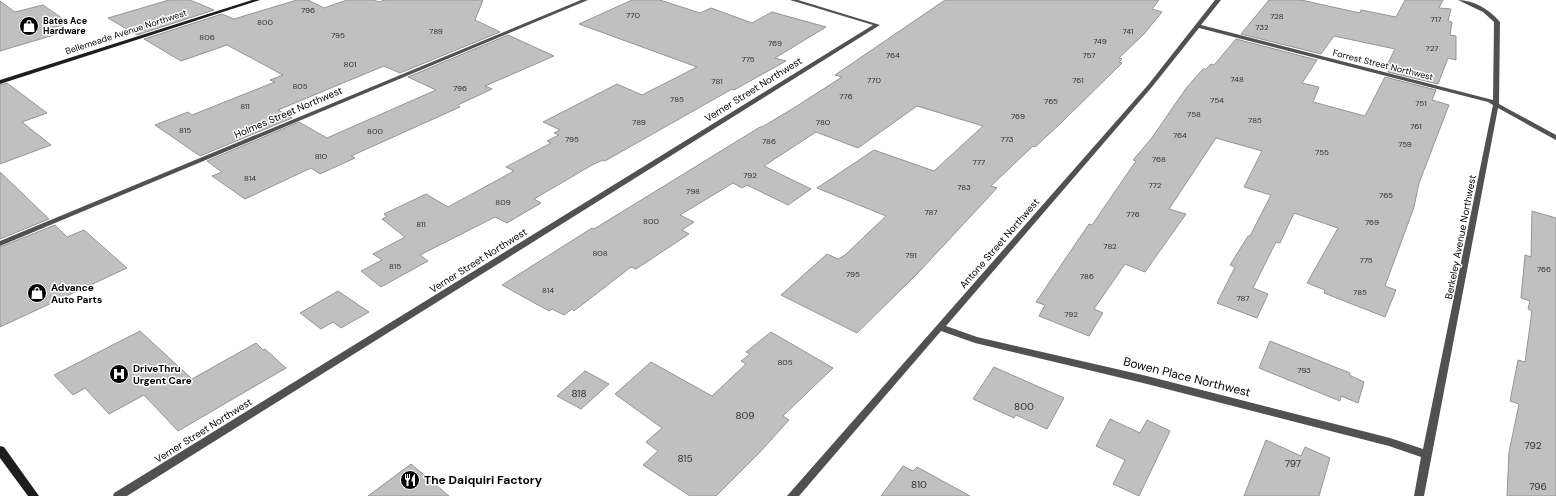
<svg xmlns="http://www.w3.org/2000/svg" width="1556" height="496" font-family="'DM Sans',sans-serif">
  <rect width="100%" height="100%" fill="#fff"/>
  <g fill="#c0c0c0" stroke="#959595">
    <polygon points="169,0 190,0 214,10 137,35 108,18"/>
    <polygon points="297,0 308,0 324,8 347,0 374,0 379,2 385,0 483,0 475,20 500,32 400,73 384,66 278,110 292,118 200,156 155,125 188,112 192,115 275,82 270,80 283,75 227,45 181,61 144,39 222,14 234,19"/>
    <polygon points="632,0 660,0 700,13 711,8 752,23 772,12 826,27 775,58 786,61 734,90 732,89 605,161 603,160 592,165 534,199 541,203 507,223 495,217 420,255 428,261 381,287 361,271 382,260 373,254 405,237 382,219 387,217 384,214 426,194 448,207 514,171 506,167 551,143 547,141 559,135 554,133 560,130 543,122 617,84 642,95 697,67 579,24"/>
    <polygon points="945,0 1159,0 1152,9 1162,12 1144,34 1119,58 1122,59 1119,62 1122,63 1060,124 1035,147 1033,146 991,186 997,188 917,274 857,333 781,295 827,254 838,259 845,255 886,216 817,188 874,150 934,171 983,126 917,106 858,148 816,132 764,166 811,189 788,205 747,185 742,188 733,183 680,215 694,222 682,230 689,234 636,269 631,267 574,311 572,309 564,315 552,309 549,311 502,285 592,228 594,229 760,127 762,127 797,106 842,77 835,75"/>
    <polygon points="1269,0 1301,0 1360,13 1361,10 1396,17 1405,0 1443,0 1439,8 1451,9 1448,21 1452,22 1450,35 1456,36 1456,60 1448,58 1438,84 1388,72 1391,66 1387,65 1395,49 1334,36 1321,54 1241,34"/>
    <polygon points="0,1 15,12 43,5 69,23 46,30 54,35 0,51"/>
    <polygon points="508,35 554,56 485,86 492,89 458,105 460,107 351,156 355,158 320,174 311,168 245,199 212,176 222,172 207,161 299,122 327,138 436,90 408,77"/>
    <polygon points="1236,39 1317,60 1302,83 1319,87 1313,102 1365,116 1385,77 1436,90 1432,100 1449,105 1419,183 1414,207 1385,286 1396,290 1385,317 1324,293 1325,290 1307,283 1338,228 1294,213 1280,243 1276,242 1253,288 1268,294 1257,318 1217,303 1235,267 1230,265 1248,236 1250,236 1271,195 1244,187 1262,151 1216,138 1169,209 1186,214 1145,272 1125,264 1094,309 1103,313 1089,336 1039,316 1045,305 1036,302 1089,224 1092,225 1136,161 1133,160 1151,139 1187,87 1203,69 1206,69 1211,64 1214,65"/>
    <polygon points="7,83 47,113 22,122 51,145 0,164 0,85"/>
    <polygon points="0,172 49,219 0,239"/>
    <polygon points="1532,211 1556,218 1556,496 1507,496 1509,452 1519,404 1510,401 1518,360 1525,362 1532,311 1528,309 1530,301 1521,298 1525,255 1531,257"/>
    <polygon points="55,225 67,237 84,230 127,268 0,327 0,247"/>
    <polygon points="338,291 369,312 341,328 333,322 321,329 300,313"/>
    <polygon points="140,331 192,379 256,343 263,350 265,349 286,368 178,431 144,395 109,414 85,388 73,395 54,375"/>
    <polygon points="771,332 833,368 783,416 789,420 761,451 716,496 690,496 643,465 658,451 646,442 662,428 615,394 651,362 712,396 746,364 741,361 750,354 746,352"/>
    <polygon points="1270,341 1350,373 1349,375 1364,382 1358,403 1341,396 1340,401 1259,368"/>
    <polygon points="994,367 1064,398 1047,429 1016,415 1014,418 973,399"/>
    <polygon points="585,371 609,384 581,409 557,396"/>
    <polygon points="1110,419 1140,433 1147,420 1170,431 1139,496 1113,484 1125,460 1096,446"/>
    <polygon points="1266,440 1301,456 1305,447 1330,458 1319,496 1244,496"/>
    <polygon points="411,464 449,496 368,496"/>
    <polygon points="903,466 913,471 917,467 970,496 881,496"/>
  </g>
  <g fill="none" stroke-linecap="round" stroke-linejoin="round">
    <g fill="#515151" fill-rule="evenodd">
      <polygon points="581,0 588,0 0,246 0,241"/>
      <polygon points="790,0 798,0 880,25 127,496 113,496 114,493 873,25"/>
      <path d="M1215,0H1221L1201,25L1493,100L1494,22L1483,12L1458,0C1474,0 1490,10 1500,22L1499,104L1556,135V140L1554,139L1498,108L1424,496H1414L1421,457L1389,446L1147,384L975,343L941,331L799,496H787L1148,85ZM1199,28L1488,102L1493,105L1423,449L1390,438L1147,376L977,337L946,326L1152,87Z"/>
    </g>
    <g fill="#1e1e1e" fill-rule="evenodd">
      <polygon points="252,0 260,0 0,84 0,80"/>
      <polygon points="0,446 4,447 39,496 28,496 0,458"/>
    </g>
  </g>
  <defs>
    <g id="shop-disc" transform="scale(1)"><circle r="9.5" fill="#000" stroke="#fff"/><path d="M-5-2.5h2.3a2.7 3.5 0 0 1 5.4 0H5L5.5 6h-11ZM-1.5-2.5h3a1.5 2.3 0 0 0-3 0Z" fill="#fff"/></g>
    <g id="hospital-disc" transform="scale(1)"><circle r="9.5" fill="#000" stroke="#fff"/><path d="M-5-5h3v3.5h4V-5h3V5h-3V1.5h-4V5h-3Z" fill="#fff"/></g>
    <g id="restaurant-disc" transform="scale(1)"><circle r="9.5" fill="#000" stroke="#fff"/><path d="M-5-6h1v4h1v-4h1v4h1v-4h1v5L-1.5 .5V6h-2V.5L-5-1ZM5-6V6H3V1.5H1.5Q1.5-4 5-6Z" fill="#fff"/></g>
  </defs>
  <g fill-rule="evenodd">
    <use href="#shop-disc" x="29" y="26"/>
    <use href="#shop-disc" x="37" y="293"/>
    <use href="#hospital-disc" x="119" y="374"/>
    <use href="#restaurant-disc" x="410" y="480"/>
  </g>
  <g text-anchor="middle" stroke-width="3" stroke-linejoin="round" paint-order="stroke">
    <g font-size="8" fill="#303030">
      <text x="308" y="13">796</text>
      <text x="633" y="18">770</text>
      <text x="1277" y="19">728</text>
      <text x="1436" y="22">717</text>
      <text x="265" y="25">800</text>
      <text x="1262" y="30">732</text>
      <text x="436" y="34">789</text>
      <text x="1128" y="34">741</text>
      <text x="338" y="38">795</text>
      <text x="207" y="40">806</text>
      <text x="1100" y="44">749</text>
      <text x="775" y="46">769</text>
      <text x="1432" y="51">727</text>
      <text x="893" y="58">764</text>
      <text x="1089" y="58">757</text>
      <text x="748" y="62">775</text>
      <text x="350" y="67">801</text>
      <text x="1237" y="82">748</text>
      <text x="874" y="83">770</text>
      <text x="1078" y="83">761</text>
      <text x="717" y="84">781</text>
      <text x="300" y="89">805</text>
      <text x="460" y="91">796</text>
      <text x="846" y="99">776</text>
      <text x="677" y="102">785</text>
      <text x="1217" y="103">754</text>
      <text x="1051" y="104">765</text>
      <text x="1421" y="106">751</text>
      <text x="245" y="109">811</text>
      <text x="1194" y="117">758</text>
      <text x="1018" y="119">769</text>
      <text x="1255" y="123">785</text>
      <text x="639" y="125">789</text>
      <text x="823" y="125">780</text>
      <text x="1416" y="129">761</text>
      <text x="185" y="133">815</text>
      <text x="375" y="134">800</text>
      <text x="1180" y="138">764</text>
      <text x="572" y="142">795</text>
      <text x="1007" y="142">773</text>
      <text x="769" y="144">786</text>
      <text x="1405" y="147">759</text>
      <text x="1322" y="155">755</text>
      <text x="321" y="159">810</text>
      <text x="1159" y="162">768</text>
      <text x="979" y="165">777</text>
      <text x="750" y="178">792</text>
      <text x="250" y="181">814</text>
      <text x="1155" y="188">772</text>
      <text x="964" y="190">783</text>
      <text x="693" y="194">798</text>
      <text x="1386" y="198">765</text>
      <text x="503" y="205">809</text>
      <text x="931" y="215">787</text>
      <text x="1133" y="217">776</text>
      <text x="651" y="224">800</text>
      <text x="1372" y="225">769</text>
      <text x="421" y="227">811</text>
      <text x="1110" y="249">782</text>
      <text x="600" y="256">808</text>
      <text x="911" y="258">791</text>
      <text x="1366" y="263">775</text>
      <text x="395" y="269">815</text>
      <text x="1544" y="272">766</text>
      <text x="853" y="277">795</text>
      <text x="1087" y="279">786</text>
      <text x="548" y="293">814</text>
      <text x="1360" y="295">785</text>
      <text x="1243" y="301">787</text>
      <text x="1071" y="317">792</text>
      <text x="785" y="365">805</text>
      <text x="1304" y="373">793</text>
    </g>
    <g font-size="9" font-weight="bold" fill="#000" stroke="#fff" text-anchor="start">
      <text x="43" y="24">Bates Ace<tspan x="43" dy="10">Hardware</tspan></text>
    </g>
    <g font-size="9" fill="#000" stroke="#fff">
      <text transform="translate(126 32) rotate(-18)" y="3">Bellemeade Avenue Northwest</text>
      <text transform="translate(1383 65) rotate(14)" y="3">Forrest Street Northwest</text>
    </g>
    <g font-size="10" fill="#000" stroke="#fff">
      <text transform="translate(753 89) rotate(-32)" y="4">Verner Street Northwest</text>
      <text transform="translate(288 112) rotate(-23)" y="4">Holmes Street Northwest</text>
      <text transform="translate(1460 237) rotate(-79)" y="4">Berkeley Avenue Northwest</text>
      <text transform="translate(999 243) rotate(-49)" y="4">Antone Street Northwest</text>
      <text transform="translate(478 260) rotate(-32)" y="4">Verner Street Northwest</text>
      <text transform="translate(203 430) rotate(-32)" y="4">Verner Street Northwest</text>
    </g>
    <g font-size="10" font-weight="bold" fill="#000" stroke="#fff" text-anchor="start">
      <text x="51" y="291">Advance<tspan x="51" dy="12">Auto Parts</tspan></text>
      <text x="133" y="372">DriveThru<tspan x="133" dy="12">Urgent Care</tspan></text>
    </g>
    <g font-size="10" fill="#303030">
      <text x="579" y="397">818</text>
      <text x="1024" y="410">800</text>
      <text x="745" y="419">809</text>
      <text x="1533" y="449">792</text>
      <text x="685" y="462">815</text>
      <text x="1293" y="467">797</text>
      <text x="919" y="488">810</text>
      <text x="1538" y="490">796</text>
    </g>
    <g font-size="12" fill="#000" stroke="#fff">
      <text transform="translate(1187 377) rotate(14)" y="4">Bowen Place Northwest</text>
    </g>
    <g font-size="12" font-weight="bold" fill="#000" stroke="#fff" text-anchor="start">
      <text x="424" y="484">The Daiquiri Factory</text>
    </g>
  </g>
</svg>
